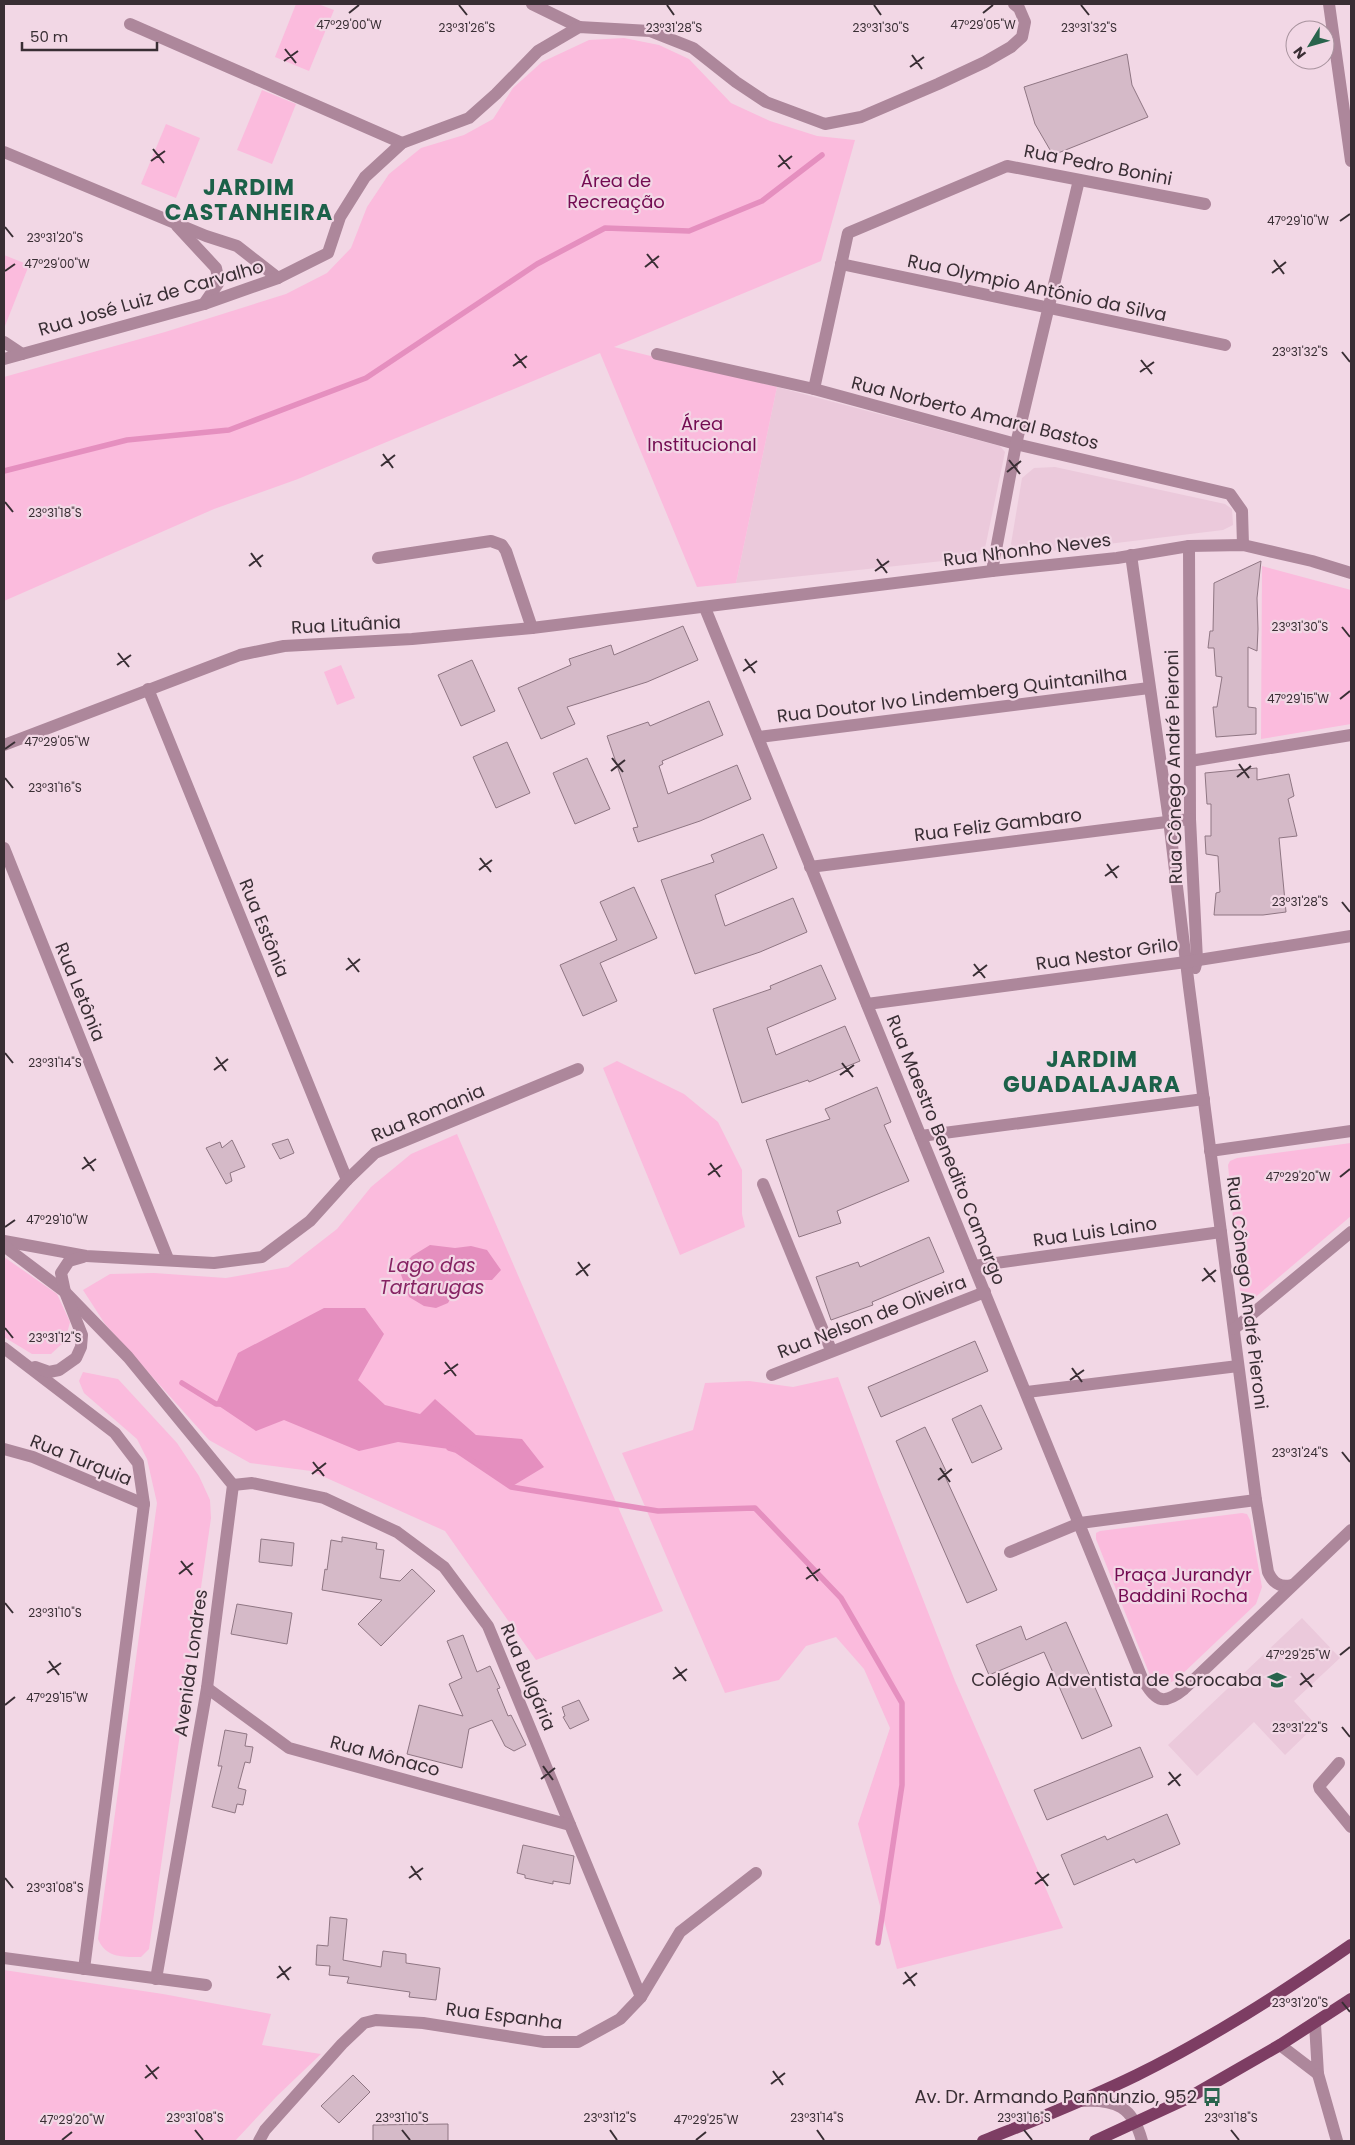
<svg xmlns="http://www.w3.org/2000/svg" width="1355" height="2145" font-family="Poppins,sans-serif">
  <rect width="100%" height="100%" fill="#f2d7e5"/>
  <g fill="#ebc9db">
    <polygon points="777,387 1000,446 1005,452 984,553 971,558 736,583"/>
    <polygon points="1055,467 1225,504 1232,509 1233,525 1223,530 1018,555 1011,544 1022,478 1034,468"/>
    <polygon points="1302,1618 1340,1658 1294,1701 1316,1725 1285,1755 1254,1722 1197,1776 1168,1745"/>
  </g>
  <g fill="#fbbbdd">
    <polygon points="296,4 318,4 334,10 309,71 275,57"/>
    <polygon points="624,38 659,45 689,59 731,103 770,121 817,136 855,140 821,261 614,347 777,387 736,583 697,587 600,353 298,479 214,509 4,601 4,377 165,332 286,294 327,273 351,248 367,207 389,174 421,148 464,135 493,119 513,88 542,62 589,40"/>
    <polygon points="262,90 296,104 272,164 237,150"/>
    <polygon points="166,124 200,138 176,198 141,184"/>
    <polygon points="4,255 29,265 5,326 4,326"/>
    <polygon points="1262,566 1351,590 1351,724 1261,739"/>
    <polygon points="341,665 355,698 337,705 324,672"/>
    <polygon points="617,1061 684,1094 718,1122 742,1170 742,1214 745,1227 680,1255 603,1068"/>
    <polygon points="457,1134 663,1611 536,1660 445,1531 311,1471 250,1463 209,1440 105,1324 83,1290 110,1274 154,1273 226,1278 288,1267 337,1229 371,1187 411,1154"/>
    <polygon points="1351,1143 1351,1216 1252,1300 1245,1298 1240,1291 1228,1165 1230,1161 1237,1158"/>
    <polygon points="4,1257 57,1294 70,1322 65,1341 51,1354 32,1354 4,1337"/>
    <path d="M83,1372L118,1379L177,1443L199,1476L210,1500L211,1518L149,1949L141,1957C122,1957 106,1958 98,1939L157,1503L147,1459L137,1439L84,1393L79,1381Z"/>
    <polygon points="838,1377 877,1482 955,1681 1063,1928 897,1969 858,1824 890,1728 864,1669 836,1637 806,1646 779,1680 725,1693 622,1453 693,1430 705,1383 749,1381 793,1387"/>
    <polygon points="1242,1513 1247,1514 1250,1520 1262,1587 1256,1604 1177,1679 1164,1686 1153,1683 1096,1539 1096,1533 1100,1531"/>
    <polygon points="4,1970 163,1994 271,2014 262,2045 321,2054 276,2097 235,2141 6,2141 4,2139"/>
  </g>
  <g fill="#e58fbf">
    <polygon points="430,1245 455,1248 471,1246 487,1250 501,1270 492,1280 468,1280 455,1290 448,1303 436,1308 424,1306 409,1297 399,1269 412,1256"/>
    <polygon points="324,1308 365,1308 384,1334 358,1380 385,1405 420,1414 435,1399 476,1435 522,1439 544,1467 511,1487 456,1450 398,1442 359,1451 284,1420 256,1431 216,1404 238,1353"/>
  </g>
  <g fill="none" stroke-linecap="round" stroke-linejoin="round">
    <g stroke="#e58fbf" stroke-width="5.5">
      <polyline points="4,471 127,440 229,430 366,378 537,264 605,228 689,231 762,201 822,155"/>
      <polyline points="182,1383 216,1404 223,1404"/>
      <polyline points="449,1448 456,1450 511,1487 658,1511 755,1508 841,1598 902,1703 902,1785 878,1943"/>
    </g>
  </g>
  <g fill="#d5bac8" stroke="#8f7683">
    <polygon points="1127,54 1132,85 1148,117 1053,155 1035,124 1024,87"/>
    <polygon points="1261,561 1257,598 1258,629 1257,651 1248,647 1248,707 1256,708 1256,734 1216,737 1213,707 1217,707 1222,677 1216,676 1214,648 1208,648 1210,631 1213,631 1214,583"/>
    <polygon points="683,626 698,660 647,682 567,707 575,724 541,739 518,688 571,665 569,659 611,645 614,655"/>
    <polygon points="472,660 495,711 461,726 438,675"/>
    <polygon points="709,701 723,735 662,761 663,764 659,766 668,794 737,765 751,799 700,821 638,842 633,828 638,827 607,736 648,722 650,726"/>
    <polygon points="507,742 530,793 496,808 473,757"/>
    <polygon points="587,758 610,809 575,824 553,773"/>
    <polygon points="1257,768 1257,780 1289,774 1294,796 1288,799 1297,836 1279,838 1286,912 1263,915 1214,915 1216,893 1220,892 1218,856 1206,854 1205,836 1211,836 1211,804 1207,804 1205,773"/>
    <polygon points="763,834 777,868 715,895 725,926 793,898 807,932 760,952 695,974 661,880 714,862 711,855"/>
    <polygon points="634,887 657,938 600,963 617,1001 583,1016 560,965 617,940 600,902"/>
    <polygon points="821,965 836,999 767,1028 776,1055 845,1026 860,1061 809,1082 808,1080 742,1103 713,1009 771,989 770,986"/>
    <polygon points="877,1087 891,1122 884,1125 909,1181 837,1211 841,1223 799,1237 766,1140 830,1119 825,1109"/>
    <polygon points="288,1139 294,1153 280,1159 272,1144"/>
    <polygon points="232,1140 245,1167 230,1173 232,1181 226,1184 206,1148 220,1142 222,1148"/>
    <polygon points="929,1237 944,1272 872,1302 873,1305 831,1320 816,1277 858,1262 860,1267"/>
    <polygon points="975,1341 988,1371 881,1417 868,1387"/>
    <polygon points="981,1405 1002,1449 972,1463 952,1419"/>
    <polygon points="925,1427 946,1471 943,1472 997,1590 967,1603 896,1441"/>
    <polygon points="342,1537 377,1543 376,1549 384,1550 380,1578 400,1581 412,1569 435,1591 381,1646 358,1624 382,1600 322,1590 325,1569 327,1570 331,1540 342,1542"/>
    <polygon points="261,1539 294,1543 292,1566 259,1562"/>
    <polygon points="237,1604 292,1613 287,1644 231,1634"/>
    <polygon points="1066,1622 1112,1726 1082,1739 1044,1652 989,1675 976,1645 1021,1626 1026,1640"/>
    <polygon points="463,1635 477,1672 490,1666 500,1688 497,1689 508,1716 511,1715 526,1745 514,1751 505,1746 492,1720 469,1729 462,1768 407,1754 419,1705 463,1716 449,1684 462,1678 447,1641"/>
    <polygon points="579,1700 589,1720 570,1729 563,1717 565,1716 562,1707"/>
    <polygon points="225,1730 247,1734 245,1746 253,1747 250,1763 245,1762 238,1788 246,1790 243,1805 237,1804 235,1813 212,1807 222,1766 218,1766"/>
    <polygon points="1140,1747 1153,1777 1047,1820 1034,1790"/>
    <polygon points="1167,1814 1180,1844 1136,1863 1134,1859 1074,1885 1061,1855 1105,1836 1107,1840"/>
    <polygon points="523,1845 574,1856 570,1884 553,1881 553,1884 525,1878 525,1875 517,1873"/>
    <polygon points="330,1917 347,1919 343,1960 381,1967 383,1951 406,1954 406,1963 440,1968 436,2000 409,1997 410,1992 347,1983 349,1977 329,1975 330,1966 316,1965 317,1945 328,1946"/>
    <polygon points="353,2075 370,2092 339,2123 321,2106"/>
    <polygon points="448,2124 448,2141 373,2141 373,2125"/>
  </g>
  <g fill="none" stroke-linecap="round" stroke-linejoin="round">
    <g stroke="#ad879b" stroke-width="12">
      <polyline points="532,4 579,27"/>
      <polyline points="1329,4 1351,161"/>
      <polyline points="130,24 402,143"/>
      <polyline points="4,152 206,236 237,246 278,278"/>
      <polyline points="177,226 216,268 219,282 204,304"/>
      <polyline points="841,264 1225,345"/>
      <polyline points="4,342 22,354"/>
      <polyline points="657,354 814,389 1016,444 1230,494 1242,511 1243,545"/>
      <polyline points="4,359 204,304 278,278 328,253 340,217 365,177 402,143 469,118 496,94 538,51 579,27 650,31 693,48 736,82 766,102 825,124 861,117 938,84 985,62 1011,47 1022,37 1025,22 1019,8 1014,4"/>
      <polyline points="814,389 848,233 1007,166 1205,204"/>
      <polyline points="1189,546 1190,819 1197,960 1195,968"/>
      <path d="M1131,555L1169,820L1189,987L1256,1500L1268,1572C1273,1583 1280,1588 1292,1585"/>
      <polyline points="378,558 491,541 502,545 506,551 532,628"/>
      <polyline points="992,571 1016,444 1079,180"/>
      <path d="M705,608L1142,1678C1155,1700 1162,1707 1184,1689L1351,1530"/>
      <polyline points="148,689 347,1180"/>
      <polyline points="759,737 1149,688"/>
      <polyline points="4,745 240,655 284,646 412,639 532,628 992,571 1117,558 1189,546 1243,545 1312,561 1351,573"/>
      <polyline points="1190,761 1351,735"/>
      <polyline points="4,848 168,1259"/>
      <polyline points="810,867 1190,819"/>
      <polyline points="867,1004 1186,962 1351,936"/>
      <polyline points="921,1136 1204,1099"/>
      <polyline points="1210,1151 1351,1131"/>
      <polyline points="763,1184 831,1350"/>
      <polyline points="4,1241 86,1256 214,1263 262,1257 310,1221 347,1180 375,1153 578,1069"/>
      <polyline points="4,1246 65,1292 128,1357 233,1485 207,1688 156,1979"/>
      <polyline points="974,1266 1221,1232"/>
      <polyline points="1234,1329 1351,1232"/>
      <polyline points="4,1348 115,1433 138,1463 144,1504 84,1969"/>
      <polyline points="35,1367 49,1372 59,1370 76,1358 81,1347 82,1335 65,1292 61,1273 69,1261 83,1257"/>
      <polyline points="772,1375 985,1292"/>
      <polyline points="1027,1392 1238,1366"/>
      <polyline points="4,1449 33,1457 144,1504"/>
      <polyline points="233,1485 252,1483 324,1498 397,1532 444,1567 488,1626 641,1997"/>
      <polyline points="1010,1552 1080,1523 1256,1500"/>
      <polyline points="207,1688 289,1748 570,1825"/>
      <polyline points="1339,1763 1319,1786 1320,1789 1351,1827"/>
      <polyline points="4,1958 206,1985"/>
      <polyline points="1280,2045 1318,2074 1315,2024"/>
      <polyline points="1318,2074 1337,2141"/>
      <path d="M1082,2101C1116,2099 1133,2107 1142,2141"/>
      <polyline points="259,2141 265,2130 342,2044 364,2023 376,2020 423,2023 544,2042 578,2042 620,2019 641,1997 680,1932 756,1873"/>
    </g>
    <g stroke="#7d3d63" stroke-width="12">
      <path d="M983,2141C1035,2120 1086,2100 1137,2075C1212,2038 1282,1993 1351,1945"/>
      <polyline points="1095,2141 1188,2098 1280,2045 1351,1999"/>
    </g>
  </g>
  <path fill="none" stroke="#392e34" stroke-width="2" d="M459,5L467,15M667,5L674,15M874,5L881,15M1081,5L1089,15M349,13L359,5M983,13L993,5M285,49L296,63M912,55L922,69M284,61L298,51M910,67L924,57M153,149L164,163M779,155L790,169M151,161L165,151M778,167L792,156M1340,221L1350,214M5,227L13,237M647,254L658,268M1274,260L1284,274M645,267L659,256M5,271L15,264M1272,273L1286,262M1342,352L1350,362M515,354L526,368M1141,360L1152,374M513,366L527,356M1140,372L1154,362M383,454L393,468M1009,460L1020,474M381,466L395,455M1007,472L1021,461M5,502L13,512M251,553L261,567M877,559L887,573M249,566L263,555M875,571L889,561M1342,627L1350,637M118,653L129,667M745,659L755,673M117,665L131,655M743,671L757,661M1340,699L1350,691M5,749L15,742M612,758L623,772M1239,764L1249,778M611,771L625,760M1237,777L1251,766M5,778L13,788M480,858L491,872M1107,864L1117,878M479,870L492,860M1105,876L1119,866M1342,902L1350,912M348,958L359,972M974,964L985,978M346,970L360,959M973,976L987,965M5,1053L13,1063M216,1057L226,1071M842,1063L853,1077M214,1070L228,1059M840,1075L854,1065M84,1157L94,1171M710,1163L720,1177M82,1169L96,1159M708,1175L722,1165M1340,1177L1350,1169M5,1227L15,1220M578,1262L588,1276M1204,1268L1215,1282M576,1275L590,1264M1202,1281L1216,1270M5,1328L13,1338M445,1362L456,1376M1072,1368L1082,1382M444,1374L458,1364M1070,1380L1084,1370M1342,1452L1350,1462M313,1462L324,1476M940,1468L950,1482M312,1474L326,1463M938,1480L952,1469M181,1561L192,1575M807,1567L818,1581M179,1574L193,1563M806,1579L820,1569M5,1603L13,1613M1340,1655L1350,1647M49,1661L59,1675M675,1667L686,1681M47,1673L61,1663M1301,1673L1312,1687M673,1679L687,1669M1300,1685L1314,1674M5,1705L15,1697M1342,1727L1350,1737M543,1766L553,1780M1169,1772L1180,1786M541,1779L555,1768M1168,1785L1181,1774M411,1866L421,1880M1037,1872L1048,1886M5,1878L13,1888M409,1878L423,1868M1035,1884L1049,1874M279,1966L289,1980M905,1972L915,1986M277,1978L291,1967M903,1984L917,1973M1342,2002L1350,2012M146,2065L157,2079M773,2071L783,2085M145,2078L159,2067M771,2084L785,2073M195,2130L203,2140M402,2130L410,2140M610,2130L617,2140M817,2130L824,2140M1024,2130L1032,2140M1231,2130L1239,2140M62,2140L72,2132M696,2140L706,2132"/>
  <defs>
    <g id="school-bare" transform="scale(1.5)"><path d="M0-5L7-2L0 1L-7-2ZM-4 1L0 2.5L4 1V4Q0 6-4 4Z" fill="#29644d" stroke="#f2d7e5" stroke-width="2.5" paint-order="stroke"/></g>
    <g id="bus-bare" transform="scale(1.5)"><path d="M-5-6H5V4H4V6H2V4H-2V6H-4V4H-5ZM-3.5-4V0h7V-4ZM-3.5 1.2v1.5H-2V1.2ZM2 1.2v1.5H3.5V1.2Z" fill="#29644d" stroke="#f2d7e5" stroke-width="2.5" paint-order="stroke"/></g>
  </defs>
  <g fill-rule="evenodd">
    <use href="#school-bare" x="1277" y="1680"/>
    <use href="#bus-bare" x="1212" y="2097"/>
  </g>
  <g text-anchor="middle" stroke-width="4.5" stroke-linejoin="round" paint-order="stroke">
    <g font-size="18" fill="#392e34" stroke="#f2d7e5">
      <text transform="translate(1098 165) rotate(11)" y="6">Rua Pedro Bonini</text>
      <text transform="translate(1037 288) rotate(12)" y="6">Rua Olympio Antônio da Silva</text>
      <text transform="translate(151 298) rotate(-16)" y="6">Rua José Luiz de Carvalho</text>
      <text transform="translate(975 413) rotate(14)" y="6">Rua Norberto Amaral Bastos</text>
      <text transform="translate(1027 550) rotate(-7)" y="6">Rua Nhonho Neves</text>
      <text transform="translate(346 625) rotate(-3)" y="6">Rua Lituânia</text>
      <text transform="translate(952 695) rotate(-7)" y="6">Rua Doutor Ivo Lindemberg Quintanilha</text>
      <text transform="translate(1174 767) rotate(-91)" y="6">Rua Cônego André Pieroni</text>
      <text transform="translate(998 825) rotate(-7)" y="6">Rua Feliz Gambaro</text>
      <text transform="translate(264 928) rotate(68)" y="6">Rua Estônia</text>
      <text transform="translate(1107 954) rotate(-8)" y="6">Rua Nestor Grilo</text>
      <text transform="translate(80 992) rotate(68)" y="6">Rua Letônia</text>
      <text transform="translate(428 1113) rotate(-23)" y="6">Rua Romania</text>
      <text transform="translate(946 1150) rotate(68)" y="6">Rua Maestro Benedito Camargo</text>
      <text transform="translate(1095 1232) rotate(-8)" y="6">Rua Luis Laino</text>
      <text transform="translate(1247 1293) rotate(83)" y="6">Rua Cônego André Pieroni</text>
      <text transform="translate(872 1317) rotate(-21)" y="6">Rua Nelson de Oliveira</text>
      <text transform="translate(81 1460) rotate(22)" y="6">Rua Turquia</text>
      <text transform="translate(191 1663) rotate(-82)" y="6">Avenida Londres</text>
      <text transform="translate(528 1677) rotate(67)" y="6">Rua Bulgária</text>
      <text transform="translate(385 1756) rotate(15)" y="6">Rua Mônaco</text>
      <text transform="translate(504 2016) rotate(7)" y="6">Rua Espanha</text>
    </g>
    <g font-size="18" fill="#730c52" stroke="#f2d7e5">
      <text x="616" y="187">Área de<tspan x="616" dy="21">Recreação</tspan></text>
      <text x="702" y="430">Área<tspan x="702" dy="21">Institucional</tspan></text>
      <text x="1183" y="1581">Praça Jurandyr<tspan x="1183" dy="21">Baddini Rocha</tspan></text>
    </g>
    <g font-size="18" fill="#392e34" stroke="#f2d7e5" text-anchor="end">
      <text x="1262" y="1686">Colégio Adventista de Sorocaba</text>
      <text x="1197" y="2103">Av. Dr. Armando Pannunzio, 952</text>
    </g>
    <g font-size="19" font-style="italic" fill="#862463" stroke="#f2d7e5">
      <text x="432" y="1272">Lago das<tspan x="432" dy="22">Tartarugas</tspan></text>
    </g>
    <g font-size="22" font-weight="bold" letter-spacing="1" fill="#1c6149" stroke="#f2d7e5">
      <text x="249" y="195">JARDIM<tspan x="249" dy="25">CASTANHEIRA</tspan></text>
      <text x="1092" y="1067">JARDIM<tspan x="1092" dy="25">GUADALAJARA</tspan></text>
    </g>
  </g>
  <g font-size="12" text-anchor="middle" fill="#392e34" stroke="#f2d7e5" stroke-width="4.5" stroke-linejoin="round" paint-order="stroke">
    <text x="349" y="29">47°29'00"W</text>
    <text x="983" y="29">47°29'05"W</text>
    <text x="467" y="32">23°31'26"S</text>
    <text x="674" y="32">23°31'28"S</text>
    <text x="881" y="32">23°31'30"S</text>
    <text x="1089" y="32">23°31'32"S</text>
    <text x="1298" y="225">47°29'10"W</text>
    <text x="55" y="242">23°31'20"S</text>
    <text x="57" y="268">47°29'00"W</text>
    <text x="1300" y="356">23°31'32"S</text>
    <text x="55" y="517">23°31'18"S</text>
    <text x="1300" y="631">23°31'30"S</text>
    <text x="1298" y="703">47°29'15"W</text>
    <text x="57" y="746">47°29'05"W</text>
    <text x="55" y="792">23°31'16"S</text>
    <text x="1300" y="906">23°31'28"S</text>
    <text x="55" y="1067">23°31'14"S</text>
    <text x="1298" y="1181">47°29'20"W</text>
    <text x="57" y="1224">47°29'10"W</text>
    <text x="55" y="1342">23°31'12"S</text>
    <text x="1300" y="1457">23°31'24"S</text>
    <text x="55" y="1617">23°31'10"S</text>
    <text x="1298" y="1659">47°29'25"W</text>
    <text x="57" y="1702">47°29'15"W</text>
    <text x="1300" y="1732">23°31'22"S</text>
    <text x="55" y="1892">23°31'08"S</text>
    <text x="1300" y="2007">23°31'20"S</text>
    <text x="195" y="2122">23°31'08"S</text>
    <text x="402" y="2122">23°31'10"S</text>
    <text x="610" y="2122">23°31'12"S</text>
    <text x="817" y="2122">23°31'14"S</text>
    <text x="1024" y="2122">23°31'16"S</text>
    <text x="1231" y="2122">23°31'18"S</text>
    <text x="72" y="2124">47°29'20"W</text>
    <text x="706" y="2124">47°29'25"W</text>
  </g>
  <rect width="1355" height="2145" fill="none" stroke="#392e34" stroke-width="10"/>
  <g transform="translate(1310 45) rotate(233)"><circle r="24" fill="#f2d7e5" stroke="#a8939e"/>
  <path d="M0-4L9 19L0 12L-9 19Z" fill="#29644d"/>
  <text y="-8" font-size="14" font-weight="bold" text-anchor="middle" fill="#392e34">N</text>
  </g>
  <path d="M22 42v8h135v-8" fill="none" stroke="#392e34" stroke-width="2.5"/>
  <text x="30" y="42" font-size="15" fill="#392e34" stroke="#f2d7e5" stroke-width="4" paint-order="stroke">50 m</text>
</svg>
